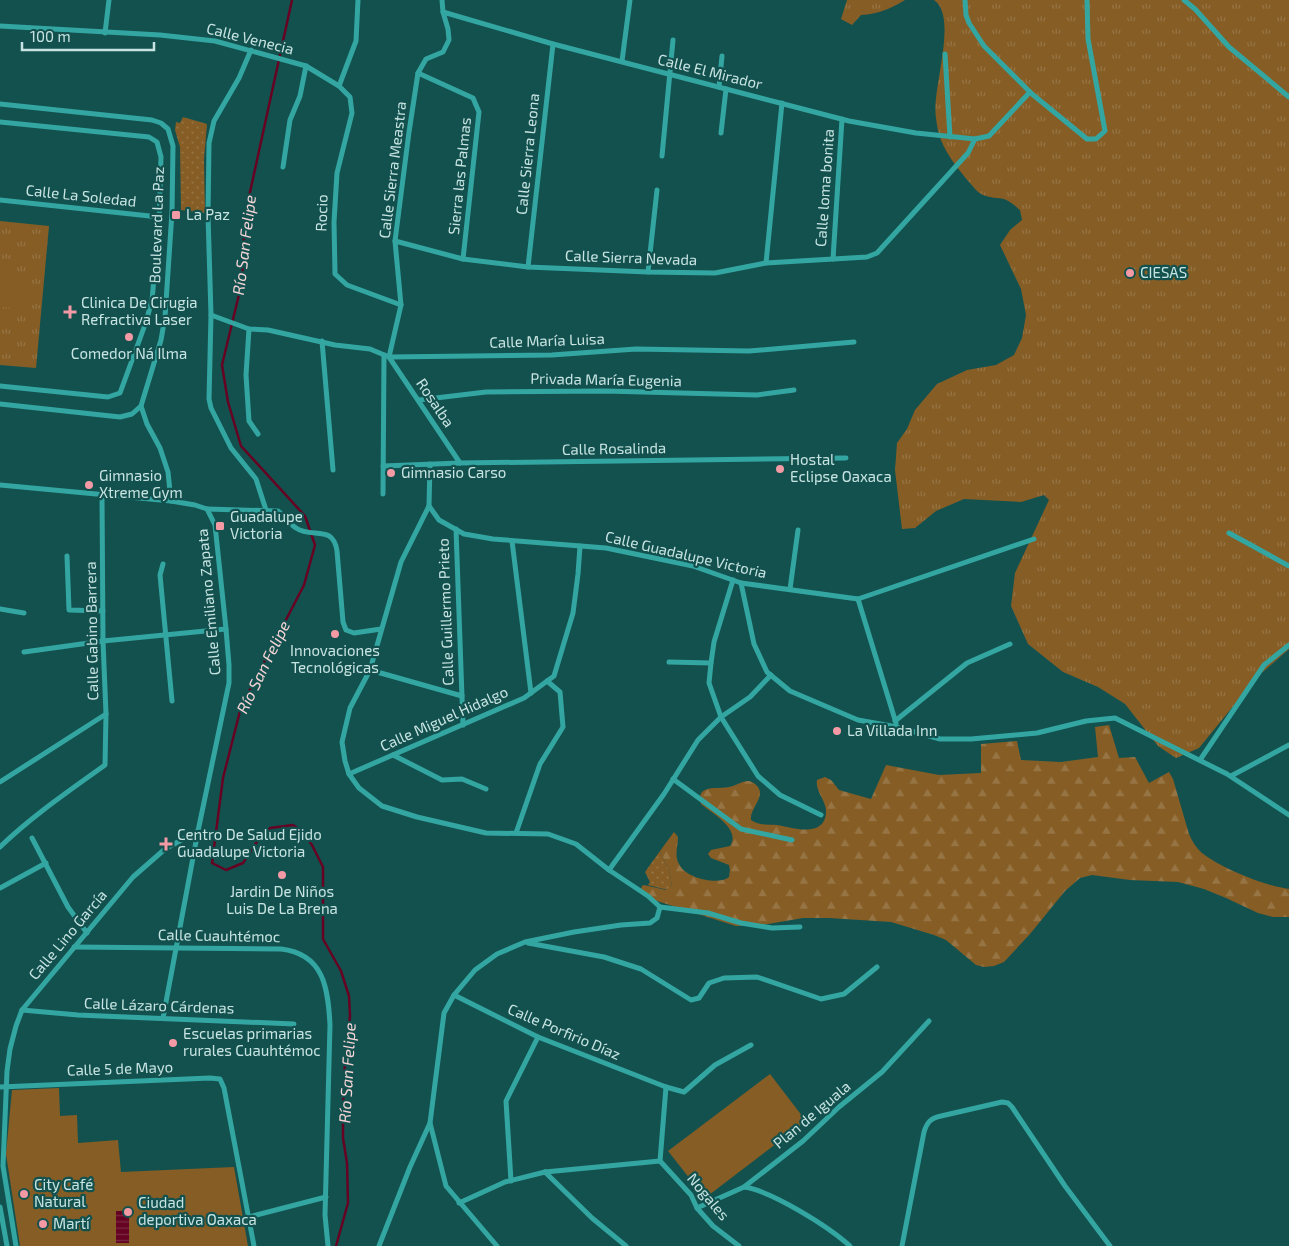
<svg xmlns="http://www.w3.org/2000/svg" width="1289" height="1246" font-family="'Exo 2',sans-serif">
  <defs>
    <pattern id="grass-dots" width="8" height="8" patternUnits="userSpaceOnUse" patternTransform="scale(1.25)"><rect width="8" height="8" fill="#865d24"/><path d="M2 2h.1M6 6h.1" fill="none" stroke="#967444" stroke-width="1.8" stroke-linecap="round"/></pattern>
    <pattern id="forest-firs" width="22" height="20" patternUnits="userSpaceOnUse" patternTransform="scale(1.25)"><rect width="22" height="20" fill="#865d24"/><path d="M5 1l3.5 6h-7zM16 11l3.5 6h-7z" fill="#967444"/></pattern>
    <pattern id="park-tufts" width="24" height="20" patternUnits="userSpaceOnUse" patternTransform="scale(1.25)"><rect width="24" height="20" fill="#865d24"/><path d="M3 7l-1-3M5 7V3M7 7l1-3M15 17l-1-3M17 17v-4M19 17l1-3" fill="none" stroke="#967444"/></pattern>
    <pattern id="water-rules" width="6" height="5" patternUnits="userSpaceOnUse" patternTransform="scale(1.25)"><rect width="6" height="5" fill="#660323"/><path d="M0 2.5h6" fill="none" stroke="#7a2843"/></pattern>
  </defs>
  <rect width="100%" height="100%" fill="#13514f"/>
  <g fill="url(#grass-dots)">
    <polygon points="183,117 207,124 204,159 205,213 181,210 180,147 175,130 176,122 180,123"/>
    <path d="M660,851C665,863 673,875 671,887L668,890L648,885L650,882L645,872Z"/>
  </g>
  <path fill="url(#forest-firs)" d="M1109,725L1119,758L1135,757L1149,783L1169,772L1173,779L1189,834C1192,841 1196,848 1202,853C1221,868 1265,886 1289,889V917H1273L1258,913L1226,898L1204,889L1178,882L1130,880L1092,875L1080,878L1065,891L1030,934L1004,962L994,966L984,967L976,965L946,940L934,935L891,922L829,918H803L762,925L736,926L654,900L641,889L642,886L644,885L666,890L671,887C673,875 665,863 660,851L674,832L678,837C678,847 674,855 679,864C685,878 718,886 729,877L730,870L729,865L711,858L708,854L711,850L730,846C742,829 710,812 701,804C700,800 699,796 702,792C708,786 721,789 729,787C735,786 742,781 748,781C751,781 753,783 755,784C769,795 749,808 751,820C760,826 767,824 777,825C793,828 824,838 826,813C827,801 815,792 817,780L825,777L831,780L839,790L871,799L886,765L939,775L981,773V744L1017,741L1021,760L1061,762L1098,757L1095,727Z"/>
  <g fill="url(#park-tufts)">
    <path d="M847,0H905C890,9 878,14 861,15L852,25L841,19Z"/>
    <path d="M934,0H1289V649L1257,677L1199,748L1176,758L1158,746L1125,704L1098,687L1063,672L1028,644L1011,606L1015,573L1049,500L1044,495L1021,502L964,499L936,511L915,528L902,529L895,470L897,443L907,429L915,410L937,384L967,370L996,365L1014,355L1022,338L1026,315L1021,289L1000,245L1010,230L1022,220L1020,210C1015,206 1010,201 1004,199C994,197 983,198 976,190C963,175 948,158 941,140C938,133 937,125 936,118C931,90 959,17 934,0Z"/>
    <polygon points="0,221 49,226 36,368 0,365"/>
  </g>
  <g fill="#865d24">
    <polygon points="0,277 30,279 27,309 0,307"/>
    <polygon points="770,1074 806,1121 705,1198 668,1151"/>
    <polygon points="59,1088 60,1116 77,1115 78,1143 118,1140 121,1172 234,1167 248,1246 20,1246 6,1154 12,1090"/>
  </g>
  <rect fill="url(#water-rules)" x="116" y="1211" width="13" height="32"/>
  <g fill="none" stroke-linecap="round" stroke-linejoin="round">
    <polyline stroke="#660323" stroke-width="2.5" points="292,0 245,215 242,282 222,365 228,402 241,446 305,516 315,545 304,585 241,707 223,778 212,863 226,870 243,863 256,843 270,828 293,825 303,832 312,845 323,867 323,939 341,971 349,996 350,1016 345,1062 343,1108 343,1138 347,1163 348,1203 336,1246"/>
    <g stroke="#34a6a2" stroke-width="5">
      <polyline points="442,0 443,12 448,29 449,40 443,52 426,59 418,73 409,132 395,241 401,305 389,357 460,463"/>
      <polyline points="965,0 966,15 969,23 984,46 1032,94 1087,139 1096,139 1105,131 1088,39 1087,0"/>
      <polyline points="1184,0 1195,9 1229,47 1289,97"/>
      <polyline points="443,12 553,44 849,121 916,133 975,139 989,136 1030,92"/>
      <polyline points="0,26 160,35 215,41 306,66 339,86 350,97 352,113 337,173 334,222 335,274 347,285 401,305"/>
      <polyline points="105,33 109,0"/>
      <polyline points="251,50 239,78 214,121 209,143 208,215 211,315 209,399 211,408 231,448 256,479 266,510"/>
      <polyline points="945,54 950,137"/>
      <polyline points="622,61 630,0"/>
      <polyline points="418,73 473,98 479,112 463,259"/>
      <polyline points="339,86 356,41 358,0"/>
      <polyline points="719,87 722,56"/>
      <polyline points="0,104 152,120 161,123 168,129 173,146 172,212 165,317 161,340 141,406 132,414 120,417 0,404"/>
      <polyline points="0,122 149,137 157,142 161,157 159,223 152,300 146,322 120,393 108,397 0,386"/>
      <polyline points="721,133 726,89"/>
      <polyline points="662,156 673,40"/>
      <polyline points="283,167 290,120 300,96 306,66"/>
      <polyline points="0,200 159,217"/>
      <polyline points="395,241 463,259 528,267 648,272 715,273 766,263 867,257 877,253 968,153 975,139"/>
      <polyline points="833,259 842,119"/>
      <polyline points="766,263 782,103"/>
      <polyline points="528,267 553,44"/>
      <polyline points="648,272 657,190"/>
      <polyline points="211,315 249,329 268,330 335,345 370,349 389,357 552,355 636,349 749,351 854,342"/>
      <polyline points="249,329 246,375 249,421 258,434"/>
      <polyline points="322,341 333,470"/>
      <polyline points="419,400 486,392 605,391 757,395 794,390"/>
      <polyline points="141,406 147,424 160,448 168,472 171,501"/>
      <polyline points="383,466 460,463 846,458"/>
      <path d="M0,485L171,501L195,505L207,509L278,511C285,516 289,524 296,528C312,539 333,524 337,551L343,622L346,630L354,633L381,629"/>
      <polyline points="383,494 384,355"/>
      <polyline points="429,506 439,520 464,534 493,539 606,548 693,566 741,583 858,599 1034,539"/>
      <polyline points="456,529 463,725"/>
      <polyline points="1229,533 1289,566"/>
      <polyline points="512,541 531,693"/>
      <polyline points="67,556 69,610 103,611"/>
      <polyline points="163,564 160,575 172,701"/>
      <polyline points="733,580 714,642 711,663 709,683 721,717 758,776 780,795 821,815"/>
      <polyline points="741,583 754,644 767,672 790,691 858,720 897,727 940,739 971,739 1037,733 1086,721 1115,718 1227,774 1289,815"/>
      <polyline points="790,589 798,530"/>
      <polyline points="858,599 896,723"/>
      <polyline points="0,609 24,613"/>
      <polyline points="24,652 103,641 226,629"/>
      <polyline points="669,662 711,663"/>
      <polyline points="370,670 462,696"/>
      <polyline points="895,721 967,663 1010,644"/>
      <polyline points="393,755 442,780 462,779 486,789"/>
      <polyline points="1200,760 1264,665 1289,645"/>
      <polyline points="349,774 524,698 554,676 573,613 578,574 580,546"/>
      <polyline points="1231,776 1289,745"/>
      <polyline points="673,779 741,829 792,840"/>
      <polyline points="0,782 106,714"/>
      <polyline points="516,833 540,764 563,727 560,692 547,681"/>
      <polyline points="32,838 68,907 87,933"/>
      <path d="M0,847C32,816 69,791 105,765L106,714L103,641L102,495"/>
      <polyline points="609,870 664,794 698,740 721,717 750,697 771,675"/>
      <polyline points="0,888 46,863"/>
      <polyline points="660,907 708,913 741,923 772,928 800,927"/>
      <polyline points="528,943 604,957 641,969 691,1000 699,998 709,983 724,978 757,977 821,999 844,994 877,967"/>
      <path d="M74,947L281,949C324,954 328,988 330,1025L325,1215L328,1246"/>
      <polyline points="454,995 538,1037 666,1087 684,1092 715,1065 751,1045"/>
      <polyline points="22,1010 78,1015 294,1024"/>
      <polyline points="163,1018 198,831 229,683 229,665 226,629 215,525 207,509"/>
      <polyline points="0,1087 210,1078 220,1079 224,1088 254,1246"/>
      <polyline points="430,1123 446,1186 497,1246"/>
      <polyline points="660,1161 691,1195 697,1208 713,1226 739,1246"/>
      <polyline points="660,1161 666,1087"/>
      <polyline points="545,1172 592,1218 626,1246"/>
      <polyline points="511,1181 506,1101 538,1037"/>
      <path d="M744,1187C772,1191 829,1227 850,1246"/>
      <polyline points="459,1203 505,1182 545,1172 660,1161"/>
      <polyline points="0,1207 7,1246"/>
      <polyline points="697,1208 744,1187 803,1141 839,1107 882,1072 929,1021"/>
      <polyline points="249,1217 326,1197"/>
      <polyline points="16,1246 3,1166 7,1071 10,1049 16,1026 22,1010 133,877 165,849 198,831"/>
      <polyline points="379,1246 410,1167 430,1123 444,1013 454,995 475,970 497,954 525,942 574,932 621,925 650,923 657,918 660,907 648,896 609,870 576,844 548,834 486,833 417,817 382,806 359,788 349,774 345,761 342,742 350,708 370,670 401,562 429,506 430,464"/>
      <path d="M902,1246L924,1132C927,1122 931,1118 941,1116L1002,1102L1008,1103L1012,1107L1065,1186L1110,1246"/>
    </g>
  </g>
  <g fill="#f49aa5" stroke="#13514f" stroke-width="2">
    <rect x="171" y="210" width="10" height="10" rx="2.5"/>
    <circle cx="1130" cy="273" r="5"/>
    <path d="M67.5 304.5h5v5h5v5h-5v5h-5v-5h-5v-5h5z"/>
    <circle cx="129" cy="337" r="5"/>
    <circle cx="780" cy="469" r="5"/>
    <circle cx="391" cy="473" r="5"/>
    <circle cx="89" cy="485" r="5"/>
    <rect x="215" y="521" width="10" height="10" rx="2.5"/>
    <circle cx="335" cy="634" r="5"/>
    <circle cx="837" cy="731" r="5"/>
    <path d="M163.5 836.5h5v5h5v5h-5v5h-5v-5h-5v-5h5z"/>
    <circle cx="282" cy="875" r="5"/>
    <circle cx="173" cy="1043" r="5"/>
    <circle cx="24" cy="1194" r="5"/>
    <circle cx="128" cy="1212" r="5"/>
    <circle cx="43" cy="1224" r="5"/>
  </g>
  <g text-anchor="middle" stroke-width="4.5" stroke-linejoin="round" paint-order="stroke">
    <g font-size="15" fill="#c7e4e2" stroke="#13514f">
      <text transform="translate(250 39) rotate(14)" y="5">Calle Venecia</text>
      <text transform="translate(710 72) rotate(14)" y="5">Calle El Mirador</text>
      <text transform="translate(528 154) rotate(-84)" y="5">Calle Sierra Leona</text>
      <text transform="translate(393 170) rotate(-83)" y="5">Calle Sierra Meastra</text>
      <text transform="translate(460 176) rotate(-84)" y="5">Sierra las Palmas</text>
      <text transform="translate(825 188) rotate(-86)" y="5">Calle loma bonita</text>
      <text transform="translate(81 196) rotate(6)" y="5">Calle La Soledad</text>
      <text transform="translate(322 213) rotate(-88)" y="5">Rocio</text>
      <text transform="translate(157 225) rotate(-88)" y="5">Boulevard La Paz</text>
      <text transform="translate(631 258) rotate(2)" y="5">Calle Sierra Nevada</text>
      <text transform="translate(547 341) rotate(-2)" y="5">Calle María Luisa</text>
      <text transform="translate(606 380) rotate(1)" y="5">Privada María Eugenia</text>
      <text transform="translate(435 403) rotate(56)" y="5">Rosalba</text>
      <text transform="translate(614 449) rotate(-1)" y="5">Calle Rosalinda</text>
      <text transform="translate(686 555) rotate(13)" y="5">Calle Guadalupe Victoria</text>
      <text transform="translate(209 602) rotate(-95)" y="5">Calle Emiliano Zapata</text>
      <text transform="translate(446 612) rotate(-92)" y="5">Calle Guillermo Prieto</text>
      <text transform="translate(92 631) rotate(-91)" y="5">Calle Gabino Barrera</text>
      <text transform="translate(444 719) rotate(-24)" y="5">Calle Miguel Hidalgo</text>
      <text transform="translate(68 935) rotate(-50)" y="5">Calle Lino García</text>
      <text transform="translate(219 936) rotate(1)" y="5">Calle Cuauhtémoc</text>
      <text transform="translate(159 1006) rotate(2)" y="5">Calle Lázaro Cárdenas</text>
      <text transform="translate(564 1032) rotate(23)" y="5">Calle Porfirio Díaz</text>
      <text transform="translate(120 1069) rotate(-2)" y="5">Calle 5 de Mayo</text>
      <text transform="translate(812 1115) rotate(-40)" y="5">Plan de Iguala</text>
      <text transform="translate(708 1197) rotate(50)" y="5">Nogales</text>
    </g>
    <g font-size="15" fill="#c7e4e2" stroke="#13514f" text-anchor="start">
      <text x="186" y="220">La Paz</text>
      <text x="1140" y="278">CIESAS</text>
      <text x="81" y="308">Clinica De Cirugia<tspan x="81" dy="17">Refractiva Laser</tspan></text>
      <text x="129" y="359" text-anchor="middle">Comedor Ná Ilma</text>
      <text x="790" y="465">Hostal<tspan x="790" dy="17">Eclipse Oaxaca</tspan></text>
      <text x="401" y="478">Gimnasio Carso</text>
      <text x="99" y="481">Gimnasio<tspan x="99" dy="17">Xtreme Gym</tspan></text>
      <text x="230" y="522">Guadalupe<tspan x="230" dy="17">Victoria</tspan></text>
      <text x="335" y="656" text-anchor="middle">Innovaciones<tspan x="335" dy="17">Tecnológicas</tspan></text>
      <text x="847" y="736">La Villada Inn</text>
      <text x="177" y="840">Centro De Salud Ejido<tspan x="177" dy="17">Guadalupe Victoria</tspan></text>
      <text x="282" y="897" text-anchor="middle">Jardin De Niños<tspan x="282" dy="17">Luis De La Brena</tspan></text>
      <text x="183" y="1039">Escuelas primarias<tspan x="183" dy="17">rurales Cuauhtémoc</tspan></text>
      <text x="34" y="1190">City Café<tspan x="34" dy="17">Natural</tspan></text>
      <text x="138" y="1208">Ciudad<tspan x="138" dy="17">deportiva Oaxaca</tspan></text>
      <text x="53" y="1229">Martí</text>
    </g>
    <g font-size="16" font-style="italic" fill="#f5d4d6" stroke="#13514f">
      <text transform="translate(244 245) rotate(-83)" y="6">Río San Felipe</text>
      <text transform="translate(263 667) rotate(-64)" y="6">Río San Felipe</text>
      <text transform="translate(347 1073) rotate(-87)" y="6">Río San Felipe</text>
    </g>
  </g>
  <path d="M22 42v8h132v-8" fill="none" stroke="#c7e4e2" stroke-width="2.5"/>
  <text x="30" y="42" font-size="15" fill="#c7e4e2" stroke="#13514f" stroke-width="4" paint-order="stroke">100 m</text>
</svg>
